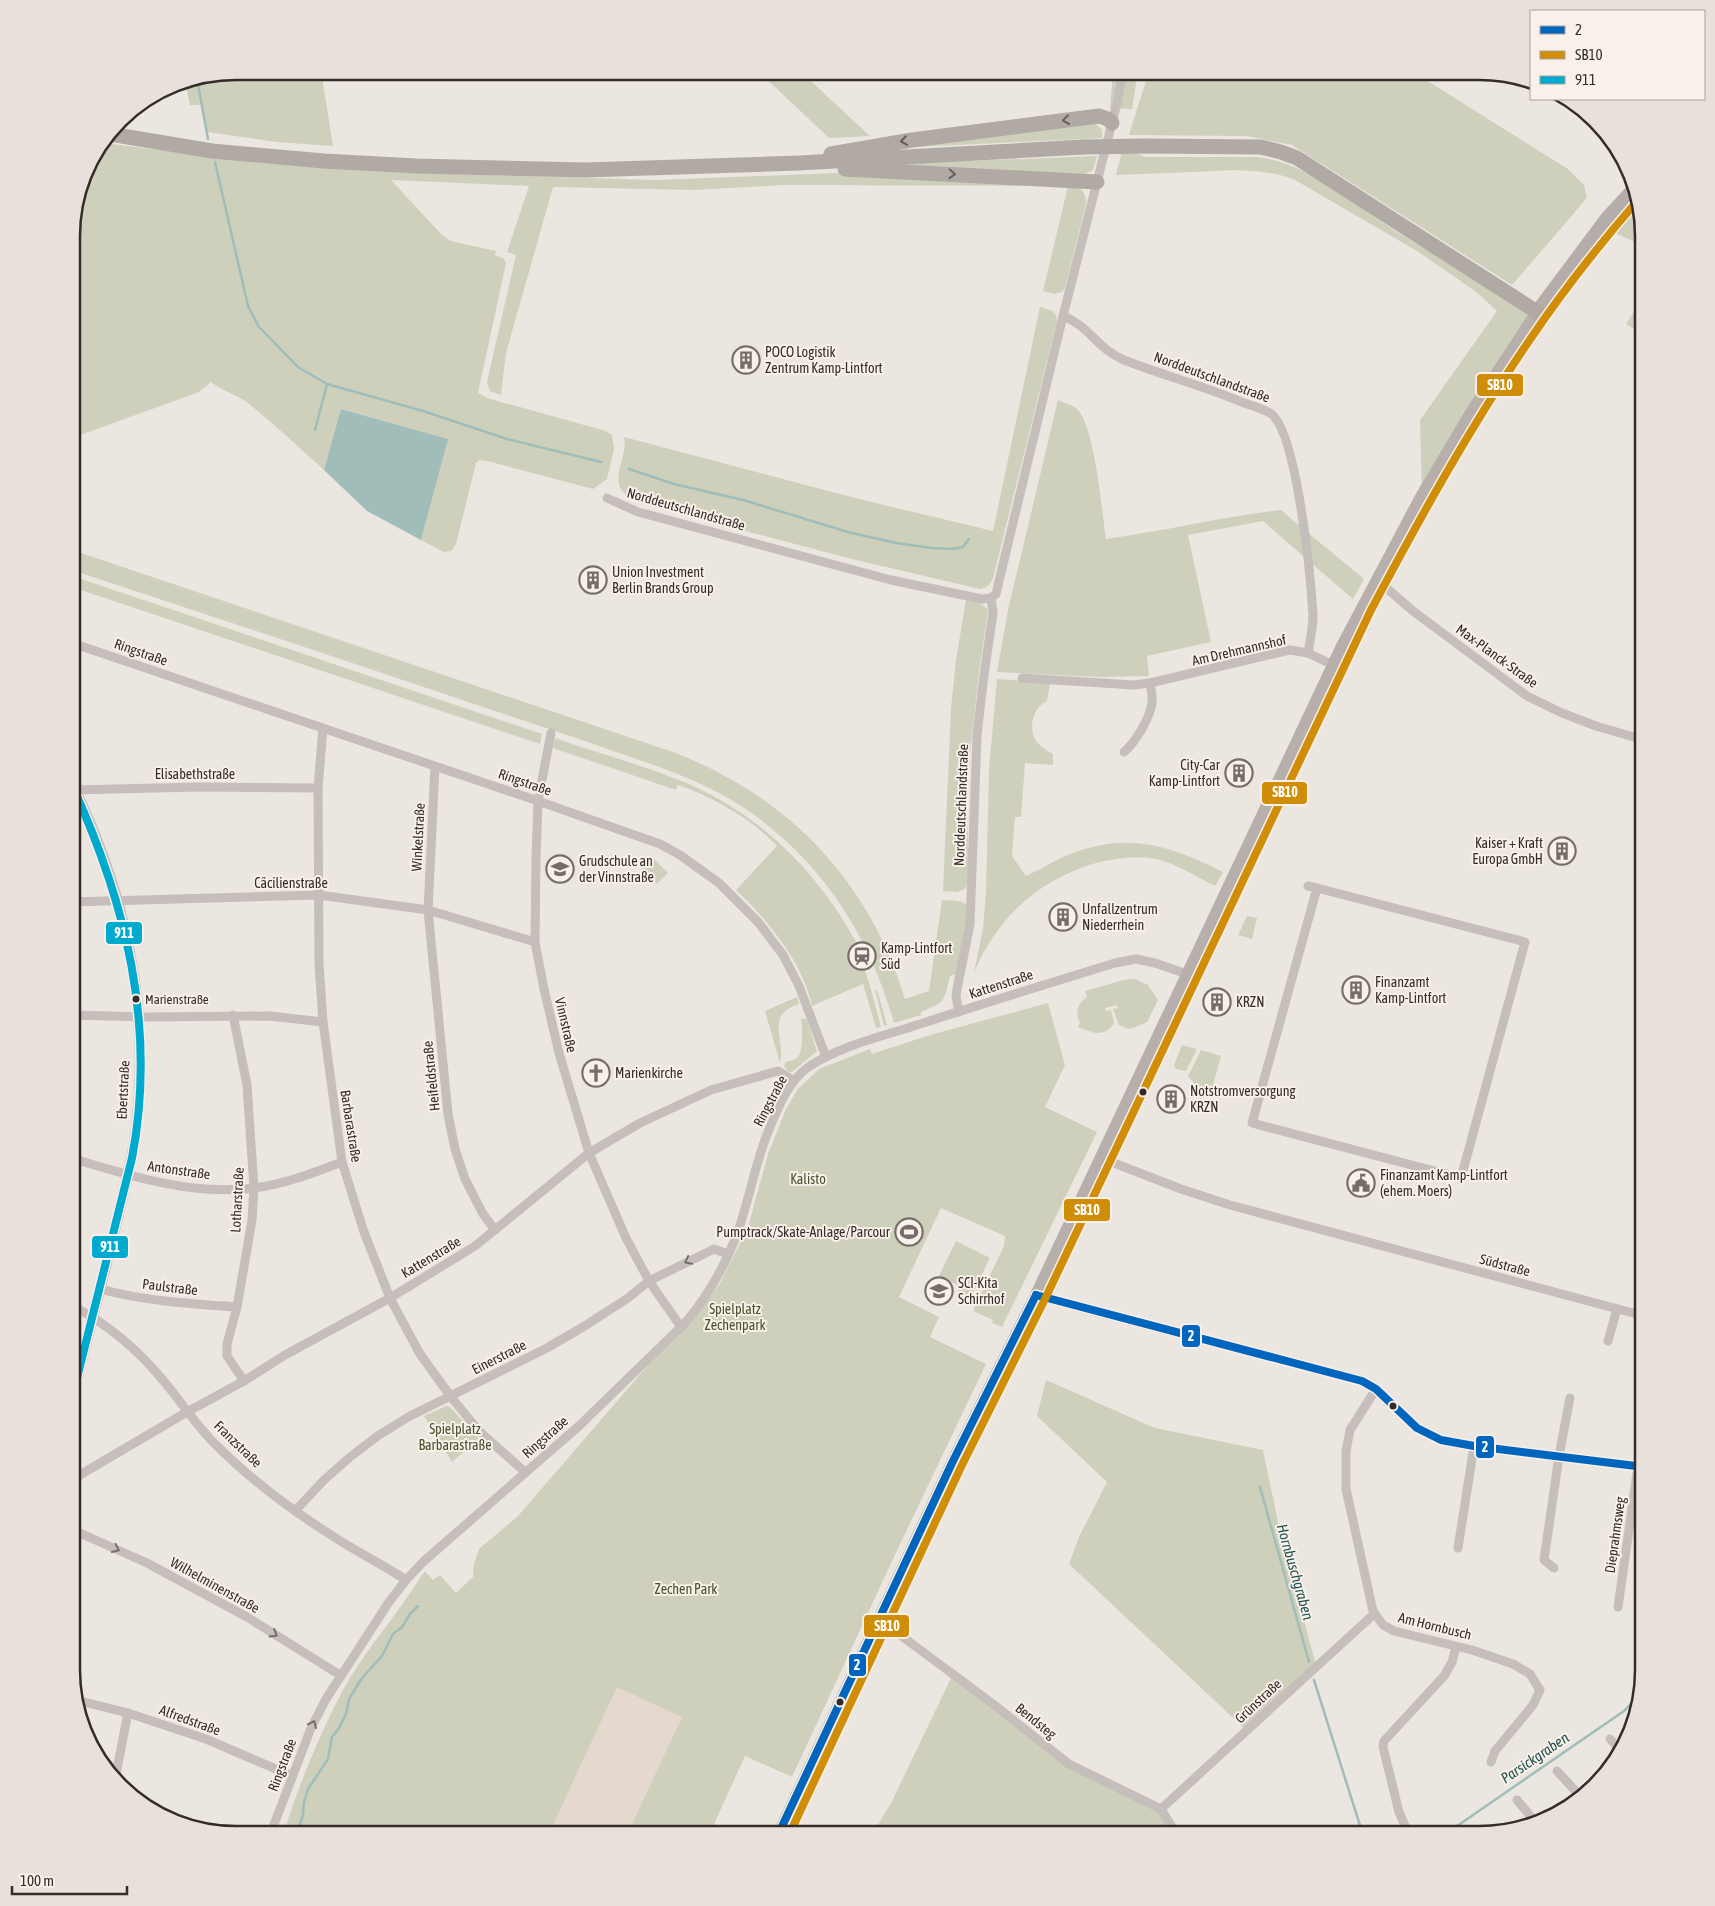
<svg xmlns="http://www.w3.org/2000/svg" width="1715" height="1906" font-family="'Asap Condensed',sans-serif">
  <rect width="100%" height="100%" fill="#ece6e1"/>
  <g fill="#ced0bc">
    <polygon points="236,71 321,71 333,146 277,142 207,132 201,105 190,105 185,81"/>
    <polygon points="758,71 800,71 870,136 829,138"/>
    <polygon points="1113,71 1138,71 1132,109 1110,108"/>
    <polygon points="1149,71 1406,72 1426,80 1568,169 1584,185 1587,198 1512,285 1292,145 1246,136 1129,135"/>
    <polygon points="1096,124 1102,130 1102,138 897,148"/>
    <path d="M103,143L266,163L389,172L655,180L837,173L1077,185C1083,191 1086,195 1086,204L1065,288L1062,292L1054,294L1043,291L1068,186L784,185L694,190L553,187L506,353L501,395L490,391L487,382L516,255L507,252L529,186L391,180L442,235L451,241L496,251L495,255L503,258L506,263L478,393L487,398L606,431L612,435L614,449L607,479L593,489L487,461L479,460L476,463L456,544L451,551L444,552L421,540L447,439L342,409L324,470C299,447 274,424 248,403C236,394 222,391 211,382L199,392L72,438V224L88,163Z"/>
    <path d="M1123,147L1145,157H1257C1311,164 1352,204 1397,232C1442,261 1492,283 1537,312L1422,495L1420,420L1497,311L1475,291L1417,251L1295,180C1262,167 1228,170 1194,172C1168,173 1142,174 1116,175Z"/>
    <polygon points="1097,156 1093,170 1085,174 929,168 892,164"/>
    <polygon points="1616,207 1641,217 1644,246 1602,227"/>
    <polygon points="1644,296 1644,335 1626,324"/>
    <path d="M1040,307C1049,310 1057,310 1057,321L993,578C990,585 987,588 980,589L852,559L637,502C601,485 629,462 624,437L859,499L993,531Z"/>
    <path d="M1058,400C1063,403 1072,405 1076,408C1095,424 1102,513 1106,539C1165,531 1222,517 1281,510L1301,527L1304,557L1263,521L1188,535L1211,642L1147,656L1149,676L1101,677L997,672L1008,610Z"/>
    <polygon points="1307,532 1364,579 1353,599 1310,562"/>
    <path d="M72,550L673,752C788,796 869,880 905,999L929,991L942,900C948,901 960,899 965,904C973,911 958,962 956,974L950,976C944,1001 946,1002 921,1012V1015L894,1023C870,938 825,866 753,814C713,785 666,769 619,753C579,739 538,725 498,712C356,664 214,617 72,570Z"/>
    <polygon points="72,576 542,734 540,744 72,587"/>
    <path d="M966,600C974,602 986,603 988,612L979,672L970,754L967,814L970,878L965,889L957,892L943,891L951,708L956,660Z"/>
    <path d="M997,679L1050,683L1047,701C1034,707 1028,725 1035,739C1039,746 1046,750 1053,754V765L1025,763L1021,817H1015L1012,856L1026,876C1040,870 1053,861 1068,855C1126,831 1170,845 1223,872L1215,886C1197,877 1177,864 1156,859C1136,855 1115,858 1096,863C1038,880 998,917 974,972L983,929L986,893L989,769Z"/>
    <path d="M555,738C600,754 647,766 691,785C763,817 819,874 856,942L854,943C867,970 873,997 881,1027L876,1028L863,984L812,1006C804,964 767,919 736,890L777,846C752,819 713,797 678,785L676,790L553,748Z"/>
    <polygon points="652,857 668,873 657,884 641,868"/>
    <polygon points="1247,916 1257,918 1252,939 1238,935"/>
    <path d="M1135,979L1148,985L1158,1000L1147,1022L1133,1028L1128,1029L1119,1025L1113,1009L1118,1008L1117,1005L1105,1008L1106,1011L1111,1010L1114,1023C1105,1038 1092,1033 1078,1027L1080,1023C1075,1013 1077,1004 1087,997L1085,991L1124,980Z"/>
    <polygon points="875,990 877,990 887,1025 884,1026"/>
    <path d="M797,997L799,1004C764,1015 786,1038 780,1063L765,1011Z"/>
    <path d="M1048,1003L1065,1065L1045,1107L1097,1132L1002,1327L992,1323L993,1320L973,1311L1004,1246L1005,1236L941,1208L899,1297L939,1317L930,1337L986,1364L892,1561L792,1777L745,1756L709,1835H283C299,1785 318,1737 343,1690C361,1657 387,1627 408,1596C414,1588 419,1579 425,1571L433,1580L440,1575L456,1593L473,1577L474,1564L479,1549L518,1516L650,1363L680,1333L719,1285L748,1227L768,1154L786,1109L798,1089L819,1069L870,1049L872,1054L930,1035Z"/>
    <path d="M801,1018L807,1020L817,1051L792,1072H788L784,1066L786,1062C789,1061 794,1060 797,1058C804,1053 802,1026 801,1018Z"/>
    <polygon points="1182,1045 1197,1049 1186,1071 1176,1069 1174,1065"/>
    <polygon points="1201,1050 1221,1056 1211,1092 1196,1086 1188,1076"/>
    <polygon points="956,1241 990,1258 968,1303 958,1298 961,1292 958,1290 960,1286 939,1276"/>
    <polygon points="1046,1380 1155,1428 1263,1450 1281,1536 1316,1665 1246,1730 1069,1564 1079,1537 1107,1482 1037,1416"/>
    <polygon points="446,1406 450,1407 479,1439 452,1462 424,1416"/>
    <polygon points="953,1674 1068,1764 1163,1809 1174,1835 872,1835 891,1803"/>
  </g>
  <polygon fill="#e5d9cf" points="617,1687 682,1717 627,1835 568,1835 552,1827"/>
  <polygon fill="#a0bdba" points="341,409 448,439 421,540 367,511 324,470"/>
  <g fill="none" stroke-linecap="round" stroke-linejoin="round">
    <g stroke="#a0bdba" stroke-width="2.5">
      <polyline points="197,79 208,139"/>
      <polyline points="215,162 248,306 259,327 298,367 327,384 423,411 507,439 601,462"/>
      <polyline points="315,430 327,384"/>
      <polyline points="629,469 674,484 743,500 848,532 896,543 932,548 952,549 963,547 969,539"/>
      <polyline points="1260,1487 1309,1662"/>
      <polyline points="1314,1680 1363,1835"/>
      <polyline points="296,1835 303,1815 304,1802 308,1789 328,1759 332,1737 339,1728 346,1714 349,1699 362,1678 382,1656 393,1634 402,1627 410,1614 418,1606"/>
      <polyline points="1444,1835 1624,1711 1637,1698"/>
    </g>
    <g stroke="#c5beba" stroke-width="9">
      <path d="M1063,316C1090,326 1097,349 1124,360C1162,375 1201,385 1239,401C1249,405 1261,408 1270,413C1297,429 1311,581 1313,615C1313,628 1310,641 1308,653"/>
      <polyline points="607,498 638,512 891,580 982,599 991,598"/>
      <polyline points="1376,579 1413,611 1527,696 1562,713 1596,726 1644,740"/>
      <polyline points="72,643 538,801 660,844 680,855 719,883 758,922 783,955 799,986 826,1057"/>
      <polyline points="1022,678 1134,685 1150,683 1290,650 1308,653 1333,665"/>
      <polyline points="323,728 318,788 319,963 323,1022 342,1162 364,1232 390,1298 420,1354 451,1397 479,1431 525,1472"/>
      <polyline points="551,733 538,801 536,858 535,942 544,989 559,1053 589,1153 626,1238 649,1281 681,1327"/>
      <path d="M1124,752C1135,743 1150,718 1152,703C1153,697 1151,690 1150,683"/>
      <polyline points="435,766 428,910 448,1114 455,1149 465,1179 483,1214 495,1230"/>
      <polyline points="71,790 199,787 318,788"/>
      <polyline points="1308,886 1317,888 1525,942 1461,1178 1252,1123 1317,888"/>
      <polyline points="71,902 319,895 428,910 535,942"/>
      <polyline points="959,1012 956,996 957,989 970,924 977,735 984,675 993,613 991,598 996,594 999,581 1063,316 1117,103 1123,71"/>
      <polyline points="71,1015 147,1017 270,1016 323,1022"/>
      <polyline points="233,1015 247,1085 254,1188 252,1220 237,1307 227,1344 227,1356 244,1381"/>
      <path d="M71,1158C130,1176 192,1196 254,1188C285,1184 313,1173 342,1162"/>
      <polyline points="1101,1158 1181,1189 1230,1205 1644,1316"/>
      <path d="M100,1289C144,1301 191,1304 237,1307"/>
      <polyline points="1036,1295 1092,1311 1362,1381 1376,1389 1417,1428 1441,1440 1474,1446 1644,1467"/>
      <path d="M71,1305C106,1323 137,1349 162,1379C180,1400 195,1424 215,1444C249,1478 290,1509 331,1535C355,1551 382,1564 406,1580"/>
      <polyline points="1608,1341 1617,1309"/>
      <polyline points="1376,1389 1350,1430 1346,1451 1346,1489 1373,1611 1383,1625 1394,1631 1472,1650 1513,1664 1530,1674 1540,1690 1533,1705 1495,1751 1491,1762"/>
      <polyline points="78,1476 187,1412 244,1381 285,1355 390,1298 475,1246 589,1153 640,1123 711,1090 778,1071 794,1081"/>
      <polyline points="295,1511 324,1480 350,1457 379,1435 410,1416 545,1349 583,1327 628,1298 649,1281 710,1251 714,1249 728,1254"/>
      <polyline points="71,1529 147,1563 247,1617 340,1675"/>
      <polyline points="1458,1548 1474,1446"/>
      <polyline points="1554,1568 1544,1560 1559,1456 1570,1398"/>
      <polyline points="1618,1607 1638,1466 1644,1446"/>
      <polyline points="880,1620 993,1704 1069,1764 1161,1809 1177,1835"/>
      <polyline points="76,1700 128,1713 206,1739 292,1776"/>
      <polyline points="1610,1739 1621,1751"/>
      <polyline points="1557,1771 1582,1798"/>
      <polyline points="115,1779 128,1713"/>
      <polyline points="1517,1800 1537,1824"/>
      <polyline points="1161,1809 1374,1614"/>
      <path d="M270,1835L311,1728L326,1699L389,1602L406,1580L424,1561L579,1426L686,1322C714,1288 735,1248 746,1205C753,1181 758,1156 768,1132C777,1110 787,1083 807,1068C838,1046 884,1036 920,1024C985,1003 1050,983 1115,963L1136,959L1155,963L1187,974"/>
      <polyline points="1409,1835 1399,1812 1383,1747 1384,1741 1444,1676 1452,1662 1456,1647"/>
    </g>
    <path stroke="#c5beba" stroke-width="11" d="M71,1403C86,1341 103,1279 118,1216C125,1185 134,1155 137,1123C150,1005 124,888 71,782"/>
    <polyline stroke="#b6afab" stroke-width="12" points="778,1835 952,1463 1036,1295 1342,646 1422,495 1472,411 1537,312"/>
    <polyline stroke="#b4ada9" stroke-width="14" points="1537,312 1608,217 1636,187"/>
    <g stroke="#b0a9a4" stroke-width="15">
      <polyline points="110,134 212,151 324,161 416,166 585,170 799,163 1083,147"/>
      <polyline points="1145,146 1261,147 1281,152 1297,158 1537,312"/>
      <polyline points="831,154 912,140 1099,116 1108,119 1112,123"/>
      <polyline points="845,169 1097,182"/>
    </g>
    <polyline stroke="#b0a9a4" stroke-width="15" points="1083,147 1145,146"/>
    <g stroke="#f8f0e9" stroke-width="11">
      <g id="bus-1">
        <polyline points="1036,1295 1362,1381 1376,1389 1417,1428 1441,1440 1474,1446 1644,1467"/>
        <polyline points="778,1835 952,1463 1036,1295"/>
      </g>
    </g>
    <g stroke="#f8f0e9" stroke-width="11">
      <path id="bus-2" d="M789,1835L961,1467L1045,1299L1371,610C1420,518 1470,427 1529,341C1562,292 1599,245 1638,200"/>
    </g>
    <g stroke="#f8f0e9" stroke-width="11">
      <path id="bus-3" d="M71,1402L132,1158C157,1027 126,902 71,783"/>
    </g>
    <use href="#bus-1" stroke="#0065bd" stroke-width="8"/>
    <use href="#bus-2" stroke="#d08e08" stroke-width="8"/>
    <use href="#bus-3" stroke="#00a9ce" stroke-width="8"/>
  </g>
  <defs><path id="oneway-chevron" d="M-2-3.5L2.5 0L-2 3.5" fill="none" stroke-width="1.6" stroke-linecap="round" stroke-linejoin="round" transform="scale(1.25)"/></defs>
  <g stroke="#665e5a">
    <use href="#oneway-chevron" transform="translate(1066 120) rotate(173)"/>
    <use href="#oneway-chevron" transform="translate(904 141) rotate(171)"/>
    <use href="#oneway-chevron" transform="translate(952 174) rotate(3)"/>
  </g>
  <g stroke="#766e6a">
    <use href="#oneway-chevron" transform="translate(688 1261) rotate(153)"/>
    <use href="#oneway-chevron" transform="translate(116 1549) rotate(25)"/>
    <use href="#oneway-chevron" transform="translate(274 1634) rotate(32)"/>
    <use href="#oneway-chevron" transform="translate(313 1724) rotate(-65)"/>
  </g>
  <defs>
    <g id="building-ring" transform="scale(1.4375)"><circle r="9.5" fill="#f8f0e9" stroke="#756d69" stroke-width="1.5"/><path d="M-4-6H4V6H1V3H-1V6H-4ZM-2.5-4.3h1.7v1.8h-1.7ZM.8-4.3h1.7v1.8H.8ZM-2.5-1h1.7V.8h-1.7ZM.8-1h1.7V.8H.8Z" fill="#756d69"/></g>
    <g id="school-ring" transform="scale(1.4375)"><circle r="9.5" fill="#f8f0e9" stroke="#756d69" stroke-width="1.5"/><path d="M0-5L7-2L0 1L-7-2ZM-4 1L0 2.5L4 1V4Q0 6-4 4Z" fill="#756d69"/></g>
    <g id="station-ring" transform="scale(1.4375)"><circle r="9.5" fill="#f8f0e9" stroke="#756d69" stroke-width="1.5"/><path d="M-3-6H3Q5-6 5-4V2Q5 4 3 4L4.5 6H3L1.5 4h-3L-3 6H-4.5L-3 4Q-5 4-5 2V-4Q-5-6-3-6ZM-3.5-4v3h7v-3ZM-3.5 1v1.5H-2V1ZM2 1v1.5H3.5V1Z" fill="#756d69"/></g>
    <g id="church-ring" transform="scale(1.4375)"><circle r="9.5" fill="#f8f0e9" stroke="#756d69" stroke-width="1.5"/><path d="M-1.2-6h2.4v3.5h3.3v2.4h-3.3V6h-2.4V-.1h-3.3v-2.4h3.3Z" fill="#756d69"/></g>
    <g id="civic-ring" transform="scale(1.4375)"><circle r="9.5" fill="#f8f0e9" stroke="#756d69" stroke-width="1.5"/><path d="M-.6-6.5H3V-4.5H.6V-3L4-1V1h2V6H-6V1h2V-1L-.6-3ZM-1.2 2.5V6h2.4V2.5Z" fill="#756d69"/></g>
    <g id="stadium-ring" transform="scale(1.4375)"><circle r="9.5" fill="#f8f0e9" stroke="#756d69" stroke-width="1.5"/><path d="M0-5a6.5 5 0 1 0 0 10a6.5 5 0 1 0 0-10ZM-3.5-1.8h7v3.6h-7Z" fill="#756d69"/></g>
  </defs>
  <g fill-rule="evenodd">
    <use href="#building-ring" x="746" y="360"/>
    <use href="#building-ring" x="593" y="580"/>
    <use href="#building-ring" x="1239" y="773"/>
    <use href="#building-ring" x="1562" y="851"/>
    <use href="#school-ring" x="560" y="869"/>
    <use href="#building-ring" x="1063" y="917"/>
    <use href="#station-ring" x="862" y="956"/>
    <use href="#building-ring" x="1356" y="990"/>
    <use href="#building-ring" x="1217" y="1002"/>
    <use href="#church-ring" x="596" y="1073"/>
    <use href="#building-ring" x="1171" y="1099"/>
    <use href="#civic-ring" x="1361" y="1183"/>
    <use href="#stadium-ring" x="909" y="1232"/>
    <use href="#school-ring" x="939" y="1291"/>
  </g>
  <g fill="#352c29" stroke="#f8f0e9" stroke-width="2">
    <circle cx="136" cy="999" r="4.5"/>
    <circle cx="1143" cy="1092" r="4.5"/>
    <circle cx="1393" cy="1406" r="4.5"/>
    <circle cx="840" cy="1702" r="4.5"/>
  </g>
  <g text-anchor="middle" stroke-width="4" stroke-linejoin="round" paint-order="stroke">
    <g font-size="13" fill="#352c29" stroke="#f8f0e9" text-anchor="start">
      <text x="145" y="1004">Marienstraße</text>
    </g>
    <g font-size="14" fill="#352c29" stroke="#f8f0e9" text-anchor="start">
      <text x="765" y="357">POCO Logistik<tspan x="765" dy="16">Zentrum Kamp-Lintfort</tspan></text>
      <text x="612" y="577">Union Investment<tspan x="612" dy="16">Berlin Brands Group</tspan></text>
      <text x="1220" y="770" text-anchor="end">City-Car<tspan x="1220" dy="16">Kamp-Lintfort</tspan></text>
      <text x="1543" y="848" text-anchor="end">Kaiser + Kraft<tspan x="1543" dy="16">Europa GmbH</tspan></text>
      <text x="579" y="866">Grudschule an<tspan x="579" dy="16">der Vinnstraße</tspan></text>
      <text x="1082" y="914">Unfallzentrum<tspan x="1082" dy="16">Niederrhein</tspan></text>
      <text x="881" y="953">Kamp-Lintfort<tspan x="881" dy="16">Süd</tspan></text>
      <text x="1375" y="987">Finanzamt<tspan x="1375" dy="16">Kamp-Lintfort</tspan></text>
      <text x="1236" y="1007">KRZN</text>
      <text x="615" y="1078">Marienkirche</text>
      <text x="1190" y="1096">Notstromversorgung<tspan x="1190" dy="16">KRZN</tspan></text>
      <text x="1380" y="1180">Finanzamt Kamp-Lintfort<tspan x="1380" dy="16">(ehem. Moers)</tspan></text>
      <text x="890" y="1237" text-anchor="end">Pumptrack/Skate-Anlage/Parcour</text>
      <text x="958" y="1288">SCI-Kita<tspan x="958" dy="16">Schirrhof</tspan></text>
    </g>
    <g font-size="14" fill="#352c29" stroke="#f8f0e9">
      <text transform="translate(1212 377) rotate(20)" y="5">Norddeutschlandstraße</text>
      <text transform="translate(686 509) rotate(16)" y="5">Norddeutschlandstraße</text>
      <text transform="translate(1239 650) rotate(-13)" y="5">Am Drehmannshof</text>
      <text transform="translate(141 652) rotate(19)" y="5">Ringstraße</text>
      <text transform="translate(1497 656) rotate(36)" y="5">Max-Planck-Straße</text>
      <text x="195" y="779">Elisabethstraße</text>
      <text transform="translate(525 782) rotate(19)" y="5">Ringstraße</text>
      <text transform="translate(961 805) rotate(-88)" y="5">Norddeutschlandstraße</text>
      <text transform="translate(418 837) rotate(-87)" y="5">Winkelstraße</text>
      <text x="291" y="888">Cäcilienstraße</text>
      <text transform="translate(1001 984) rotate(-18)" y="5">Kattenstraße</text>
      <text transform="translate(566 1025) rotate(77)" y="5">Vinnstraße</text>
      <text transform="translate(431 1076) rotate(-96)" y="5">Heifeldstraße</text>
      <text transform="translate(123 1090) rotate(-87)" y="5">Ebertstraße</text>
      <text transform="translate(770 1101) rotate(-62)" y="5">Ringstraße</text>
      <text transform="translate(351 1126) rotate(81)" y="5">Barbarastraße</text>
      <text transform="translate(179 1170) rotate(8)" y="5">Antonstraße</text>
      <text transform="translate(237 1200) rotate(-87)" y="5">Lotharstraße</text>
      <text transform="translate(431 1257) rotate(-31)" y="5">Kattenstraße</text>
      <text transform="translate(1505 1265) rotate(15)" y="5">Südstraße</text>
      <text transform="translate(170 1287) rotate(7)" y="5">Paulstraße</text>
      <text transform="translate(499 1357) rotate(-27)" y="5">Einerstraße</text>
      <text transform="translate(545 1437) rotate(-41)" y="5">Ringstraße</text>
      <text transform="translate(238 1444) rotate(44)" y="5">Franzstraße</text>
      <text transform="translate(1615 1535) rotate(-82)" y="5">Dieprahmsweg</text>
      <text transform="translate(215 1585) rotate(29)" y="5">Wilhelminenstraße</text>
      <text transform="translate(1435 1626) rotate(14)" y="5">Am Hornbusch</text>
      <text transform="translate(1258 1701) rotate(-43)" y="5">Grünstraße</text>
      <text transform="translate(190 1720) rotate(20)" y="5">Alfredstraße</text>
      <text transform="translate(1036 1721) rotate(39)" y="5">Bendsteg</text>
      <text transform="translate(282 1765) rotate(-69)" y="5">Ringstraße</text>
    </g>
    <g font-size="14" fill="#47512f" stroke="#f8f0e9">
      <text x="808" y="1184">Kalisto</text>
      <text x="735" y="1314">Spielplatz<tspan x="735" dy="16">Zechenpark</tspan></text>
      <text x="455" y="1434">Spielplatz<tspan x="455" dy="16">Barbarastraße</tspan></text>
      <text x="686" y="1594">Zechen Park</text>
    </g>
    <g font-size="15" font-style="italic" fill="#225352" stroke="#f8f0e9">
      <text transform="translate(1295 1572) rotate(74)" y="5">Hornbuschgraben</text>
      <text transform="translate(1535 1758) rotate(-34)" y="5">Parsickgraben</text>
    </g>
  </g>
  <path d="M0 0H1715V1906H0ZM236 80H1479A156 156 0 0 1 1635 236V1670A156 156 0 0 1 1479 1826H236A156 156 0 0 1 80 1670V236A156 156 0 0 1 236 80Z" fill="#e8e0da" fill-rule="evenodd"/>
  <path fill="none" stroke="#352c29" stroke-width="2.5" d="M236 80H1479A156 156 0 0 1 1635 236V1670A156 156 0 0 1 1479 1826H236A156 156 0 0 1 80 1670V236A156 156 0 0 1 236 80Z"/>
  <g stroke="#f8f0e9" stroke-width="2">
    <rect x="1476" y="373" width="48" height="24" rx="5" fill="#d08e08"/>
    <rect x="1261" y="781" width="47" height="24" rx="5" fill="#d08e08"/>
    <rect x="105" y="921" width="38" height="24" rx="5" fill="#00a9ce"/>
    <rect x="1063" y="1198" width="48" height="24" rx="5" fill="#d08e08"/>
    <rect x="91" y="1235" width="38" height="24" rx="5" fill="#00a9ce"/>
    <rect x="1181" y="1324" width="20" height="24" rx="5" fill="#0065bd"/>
    <rect x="1475" y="1435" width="20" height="24" rx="5" fill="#0065bd"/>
    <rect x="863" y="1614" width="47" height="24" rx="5" fill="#d08e08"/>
    <rect x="848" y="1653" width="19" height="24" rx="5" fill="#0065bd"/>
  </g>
  <g font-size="14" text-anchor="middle" font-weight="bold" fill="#fff">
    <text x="1500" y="390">SB10</text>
    <text x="1285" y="797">SB10</text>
    <text x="124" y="938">911</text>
    <text x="1087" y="1215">SB10</text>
    <text x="110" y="1252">911</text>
    <text x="1191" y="1341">2</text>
    <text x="1485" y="1452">2</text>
    <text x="887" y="1631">SB10</text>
    <text x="857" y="1670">2</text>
  </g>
  <rect x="1530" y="10" width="175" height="90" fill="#f8f0e9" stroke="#aaa29c"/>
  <rect x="1540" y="26" width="25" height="8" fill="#0065bd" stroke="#aaa29c"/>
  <text x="1575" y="35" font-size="15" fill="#352c29">2</text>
  <rect x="1540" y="51" width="25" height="8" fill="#d08e08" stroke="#aaa29c"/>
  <text x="1575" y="60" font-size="15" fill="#352c29">SB10</text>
  <rect x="1540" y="76" width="25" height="8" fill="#00a9ce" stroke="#aaa29c"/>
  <text x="1575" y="85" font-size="15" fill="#352c29">911</text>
  <path d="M12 1886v8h115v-8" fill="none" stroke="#352c29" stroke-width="2.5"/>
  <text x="20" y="1886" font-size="15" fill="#352c29" stroke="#f8f0e9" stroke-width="4" paint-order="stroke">100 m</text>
</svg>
